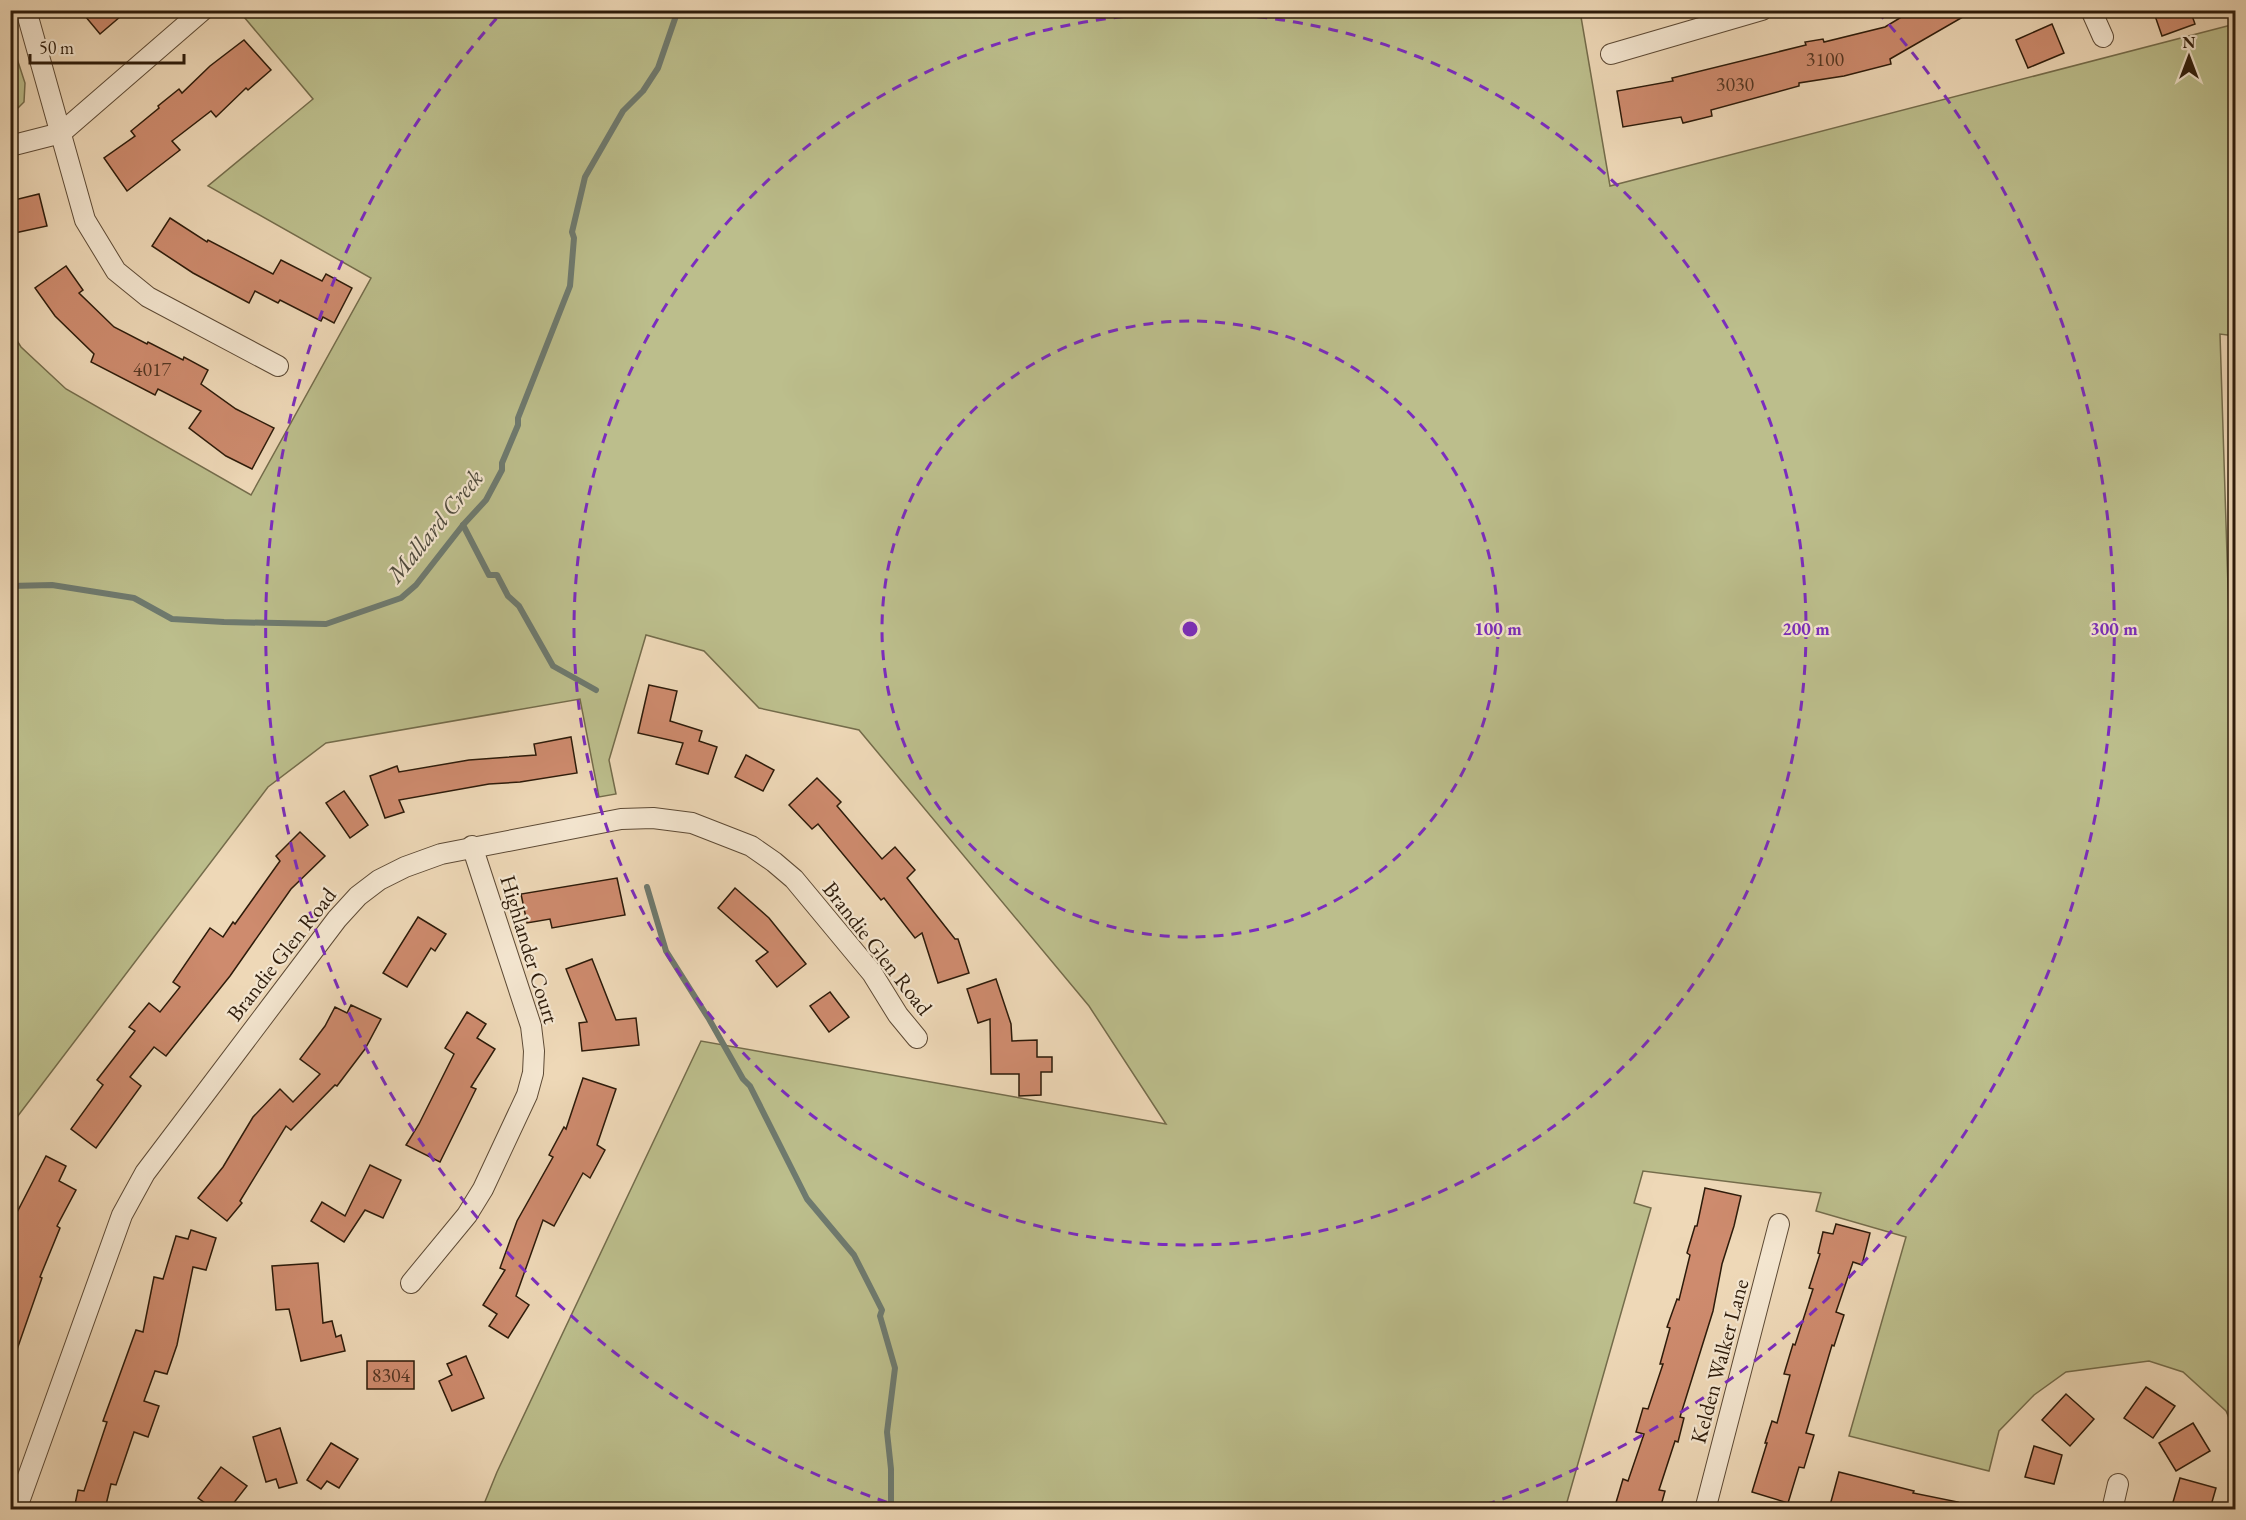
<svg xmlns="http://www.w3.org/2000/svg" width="2246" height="1520" font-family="'EB Garamond',serif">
  <rect width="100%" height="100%" fill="#eed8b7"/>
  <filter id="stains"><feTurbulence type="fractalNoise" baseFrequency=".00333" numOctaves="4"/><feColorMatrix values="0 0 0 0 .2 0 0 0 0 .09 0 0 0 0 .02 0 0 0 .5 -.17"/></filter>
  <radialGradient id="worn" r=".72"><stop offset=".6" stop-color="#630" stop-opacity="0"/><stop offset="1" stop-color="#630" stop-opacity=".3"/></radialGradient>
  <g fill="#bcbe8c" stroke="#746c4b" stroke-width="1.5">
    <polygon points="239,11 1580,11 1610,186 2235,24 2235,336 2220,334 2232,713 2236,715 2235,1431 2226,1411 2183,1372 2149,1361 2066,1372 2034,1395 1999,1431 1989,1471 1849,1436 1906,1237 1816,1211 1821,1193 1643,1171 1634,1203 1651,1208 1565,1509 482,1509 497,1472 701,1041 1166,1124 1089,1006 859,730 759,708 704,651 646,635 609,760 616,794 599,797 580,699 326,743 268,787 11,1125 11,331 21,347 66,389 251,495 371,278 208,186 313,99"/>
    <polygon points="10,37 25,83 24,102 11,115"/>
  </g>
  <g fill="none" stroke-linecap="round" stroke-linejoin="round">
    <g stroke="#6e7a6f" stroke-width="6">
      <polyline points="463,525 489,575 497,575 508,596 519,606 553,666 596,690"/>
      <polyline points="10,586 52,585 134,598 172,619 224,622 326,624 401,598 416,585 463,525 486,500 502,470 502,463 518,425 518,418 570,286 574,238 572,232 585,177 623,111 643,91 658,68 678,10"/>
      <polyline points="647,887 666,951 709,1019 743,1079 750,1086 807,1199 854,1255 882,1310 880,1316 895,1368 887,1432 891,1469 891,1510"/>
    </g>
  </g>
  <g fill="#ce8b6e" stroke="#2d1b0a" stroke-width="1.5">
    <polygon points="80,10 128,10 100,34"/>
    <polygon points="1913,10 1975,10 1890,59 1891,64 1844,76 1799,83 1799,86 1711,110 1712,116 1683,123 1681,117 1623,127 1617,91 1673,81 1672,78 1806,45 1805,42 1823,39 1824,42 1885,27"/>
    <polygon points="2153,10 2190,10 2195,24 2162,36"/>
    <polygon points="2052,24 2064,53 2028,68 2016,40"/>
    <polygon points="244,40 271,70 248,90 246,88 216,117 211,111 172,141 180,150 127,191 104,158 135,136 131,131 159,108 158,106 179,89 182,93 210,66"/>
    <polygon points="39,194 47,226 10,234 10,201"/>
    <polygon points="170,218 207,242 208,240 273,274 281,260 322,281 326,274 352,288 334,323 323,317 321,321 280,300 278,303 255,291 249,303 193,273 152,246"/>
    <polygon points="66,266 83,290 79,293 114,327 147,344 148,342 183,360 184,357 208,370 201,384 236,409 274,428 252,469 226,456 189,428 201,411 158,389 155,395 91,362 94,354 55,316 35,288"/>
    <polygon points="649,685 677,691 670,721 702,731 699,741 717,747 708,774 676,764 683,743 638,733"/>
    <polygon points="571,737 577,773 520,782 489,784 399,800 404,812 385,818 370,776 397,766 399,772 469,760 536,755 534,744"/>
    <polygon points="746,755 774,770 763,791 735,777"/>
    <polygon points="817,778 841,802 837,806 882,859 895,847 915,870 907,878 955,939 958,939 969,973 938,983 922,933 915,938 884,898 881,900 818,824 812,829 789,805"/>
    <polygon points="344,791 368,825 350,838 326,803"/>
    <polygon points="300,832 325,856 291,889 230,976 166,1056 154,1047 130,1077 141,1086 96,1148 71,1129 103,1085 97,1080 135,1031 129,1027 149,1003 160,1012 180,987 173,982 210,928 223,937 233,922 235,924 280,861 276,856"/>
    <polygon points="617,878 625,915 552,928 550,919 527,923 521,894"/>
    <polygon points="735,888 769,918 806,964 777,987 756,961 768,952 718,908"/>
    <polygon points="418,917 446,934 435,951 431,948 407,987 383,973"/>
    <polygon points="592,959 616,1020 636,1018 639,1045 582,1051 579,1023 587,1022 566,969"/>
    <polygon points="996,979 1011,1024 1012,1041 1037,1040 1037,1057 1052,1057 1052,1072 1041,1072 1041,1095 1019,1096 1019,1074 991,1074 990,1019 978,1023 967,989"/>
    <polygon points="830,992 849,1017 829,1032 810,1006"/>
    <polygon points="351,1005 381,1019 365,1049 337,1086 335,1085 291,1130 286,1126 240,1201 242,1203 227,1221 198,1198 223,1167 253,1117 280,1089 293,1102 320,1074 300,1059 325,1026 335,1007 347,1013"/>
    <polygon points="467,1012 486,1024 477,1038 495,1049 471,1087 476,1089 440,1162 406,1145 419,1124 454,1054 445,1048"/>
    <polygon points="583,1078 616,1089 597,1145 605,1150 590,1178 583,1173 554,1226 543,1220 516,1296 529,1305 508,1338 489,1326 497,1314 483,1305 505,1270 500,1268 517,1221 553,1157 549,1155 564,1127 566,1129"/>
    <polygon points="46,1156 66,1166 59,1181 76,1190 57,1226 60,1228 40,1277 42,1278 13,1361 10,1361 10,1226"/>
    <polygon points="370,1165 401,1180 383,1218 365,1210 344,1242 311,1221 322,1202 345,1216"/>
    <polygon points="1705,1188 1741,1196 1734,1226 1722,1264 1713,1311 1680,1417 1684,1418 1678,1442 1675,1441 1659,1490 1665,1491 1660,1509 1628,1509 1615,1506 1623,1479 1628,1481 1644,1434 1636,1432 1643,1408 1648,1409 1663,1364 1660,1364 1670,1328 1667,1327 1677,1299 1679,1300 1690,1255 1687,1253 1695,1226 1697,1226"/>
    <polygon points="1836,1224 1870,1233 1862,1265 1853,1262 1836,1312 1844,1315 1834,1346 1832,1345 1806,1433 1814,1435 1804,1468 1799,1467 1788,1503 1752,1492 1767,1443 1765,1443 1772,1421 1777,1423 1790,1375 1784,1374 1793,1344 1795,1345 1813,1289 1809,1288 1820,1254 1818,1253 1823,1232 1833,1234"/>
    <polygon points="191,1230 216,1238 206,1270 193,1267 177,1345 167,1374 155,1371 144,1401 159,1406 148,1437 134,1432 116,1485 111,1484 105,1509 74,1509 78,1490 84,1491 107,1422 103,1421 136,1330 143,1332 154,1277 163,1279 176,1236 188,1239"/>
    <polygon points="318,1263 323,1323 332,1321 336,1337 341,1335 345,1351 301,1361 289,1309 276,1310 272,1266"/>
    <polygon points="466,1356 484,1398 452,1411 439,1381 452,1375 447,1364"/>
    <rect x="367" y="1361" width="47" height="28"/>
    <polygon points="2146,1387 2175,1406 2153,1438 2124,1418"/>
    <polygon points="2066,1394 2094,1419 2070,1446 2042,1420"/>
    <polygon points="2193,1423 2210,1451 2176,1471 2159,1443"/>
    <polygon points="280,1428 297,1483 279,1488 276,1479 266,1482 253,1437"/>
    <polygon points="331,1443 358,1459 339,1488 327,1481 321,1489 307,1480"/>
    <polygon points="2034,1446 2062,1455 2054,1484 2025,1477"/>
    <polygon points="221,1467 247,1486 229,1509 214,1509 198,1498"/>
    <polygon points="1839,1472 1914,1491 1913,1493 1958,1502 1957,1509 1829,1509"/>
    <polygon points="2180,1478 2216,1488 2210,1509 2171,1509"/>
  </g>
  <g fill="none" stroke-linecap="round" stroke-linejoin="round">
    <g stroke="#5d4a35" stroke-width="22">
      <g id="minor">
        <polyline points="26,10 85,220 116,271 148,297 278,366"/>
        <polyline points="2091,10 2103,37"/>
        <polyline points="1611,54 1762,10"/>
        <polyline points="10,146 61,133 203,10"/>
        <polyline points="411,1283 467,1215 483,1189 527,1095 533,1073 534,1051 531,1026 472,846"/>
        <polyline points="16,1510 122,1215 145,1173 337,919 358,896 379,880 405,867 441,854 621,819 653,818 692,823 751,846 774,862 794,879 872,973 898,1015 917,1038"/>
        <polyline points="1705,1510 1779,1224"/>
        <polyline points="2112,1510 2118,1484"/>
      </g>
    </g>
    <use href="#minor" stroke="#f4e6d0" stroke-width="20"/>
  </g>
  <g fill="none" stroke="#7b2cbf" stroke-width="3" stroke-dasharray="10 8">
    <circle cx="1190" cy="629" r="308"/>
    <circle cx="1190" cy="629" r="616"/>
    <path d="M904 1508A924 924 0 0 1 503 11M1877 11A924 924 0 0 1 1476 1508"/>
  </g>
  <g text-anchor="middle" stroke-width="4.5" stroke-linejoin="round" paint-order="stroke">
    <g font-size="20" fill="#553723">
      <text x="1825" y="66">3100</text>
      <text x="1735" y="91">3030</text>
      <text x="152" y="376">4017</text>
      <text x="391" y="1382">8304</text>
    </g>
    <g font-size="22" fill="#2d1b0a" stroke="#f4e6d0">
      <text transform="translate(878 948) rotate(52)" y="8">Brandie Glen Road</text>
      <text transform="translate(530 949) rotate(73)" y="8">Highlander Court</text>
      <text transform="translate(281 954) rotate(-52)" y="8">Brandie Glen Road</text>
      <text transform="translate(1719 1361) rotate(-75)" y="8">Kelden Walker Lane</text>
    </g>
    <g font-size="24" font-style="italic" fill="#4e4a3d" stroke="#f4e6d0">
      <text transform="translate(435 526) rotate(-51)" y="8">Mallard Creek</text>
    </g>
  </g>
  <circle cx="1190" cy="629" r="9" fill="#7b2cbf" stroke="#f4e6d0" stroke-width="3"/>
  <g font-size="18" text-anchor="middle" font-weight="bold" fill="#7b2cbf" stroke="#f4e6d0" stroke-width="4.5" stroke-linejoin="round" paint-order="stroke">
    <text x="1498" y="635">100 m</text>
    <text x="1806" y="635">200 m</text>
    <text x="2114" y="635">300 m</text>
  </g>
  <rect width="2246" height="1520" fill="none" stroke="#eed8b7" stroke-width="36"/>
  <rect x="12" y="12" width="2222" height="1496" fill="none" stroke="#2d1b0a" stroke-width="3"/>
  <rect x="18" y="18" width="2210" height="1484" fill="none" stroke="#2d1b0a" stroke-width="1.5"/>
  <g transform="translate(2189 57)" stroke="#f4e6d0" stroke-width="4.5" paint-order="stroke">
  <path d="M0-4.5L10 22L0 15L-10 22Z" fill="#2d1b0a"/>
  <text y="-9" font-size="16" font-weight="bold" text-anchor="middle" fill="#2d1b0a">N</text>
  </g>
  <path d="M30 54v9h154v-9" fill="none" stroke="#2d1b0a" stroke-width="3"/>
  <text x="39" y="54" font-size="18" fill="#2d1b0a" stroke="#f4e6d0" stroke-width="4.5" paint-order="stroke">50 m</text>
  <rect width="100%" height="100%" filter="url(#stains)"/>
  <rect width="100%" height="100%" fill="url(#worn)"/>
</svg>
